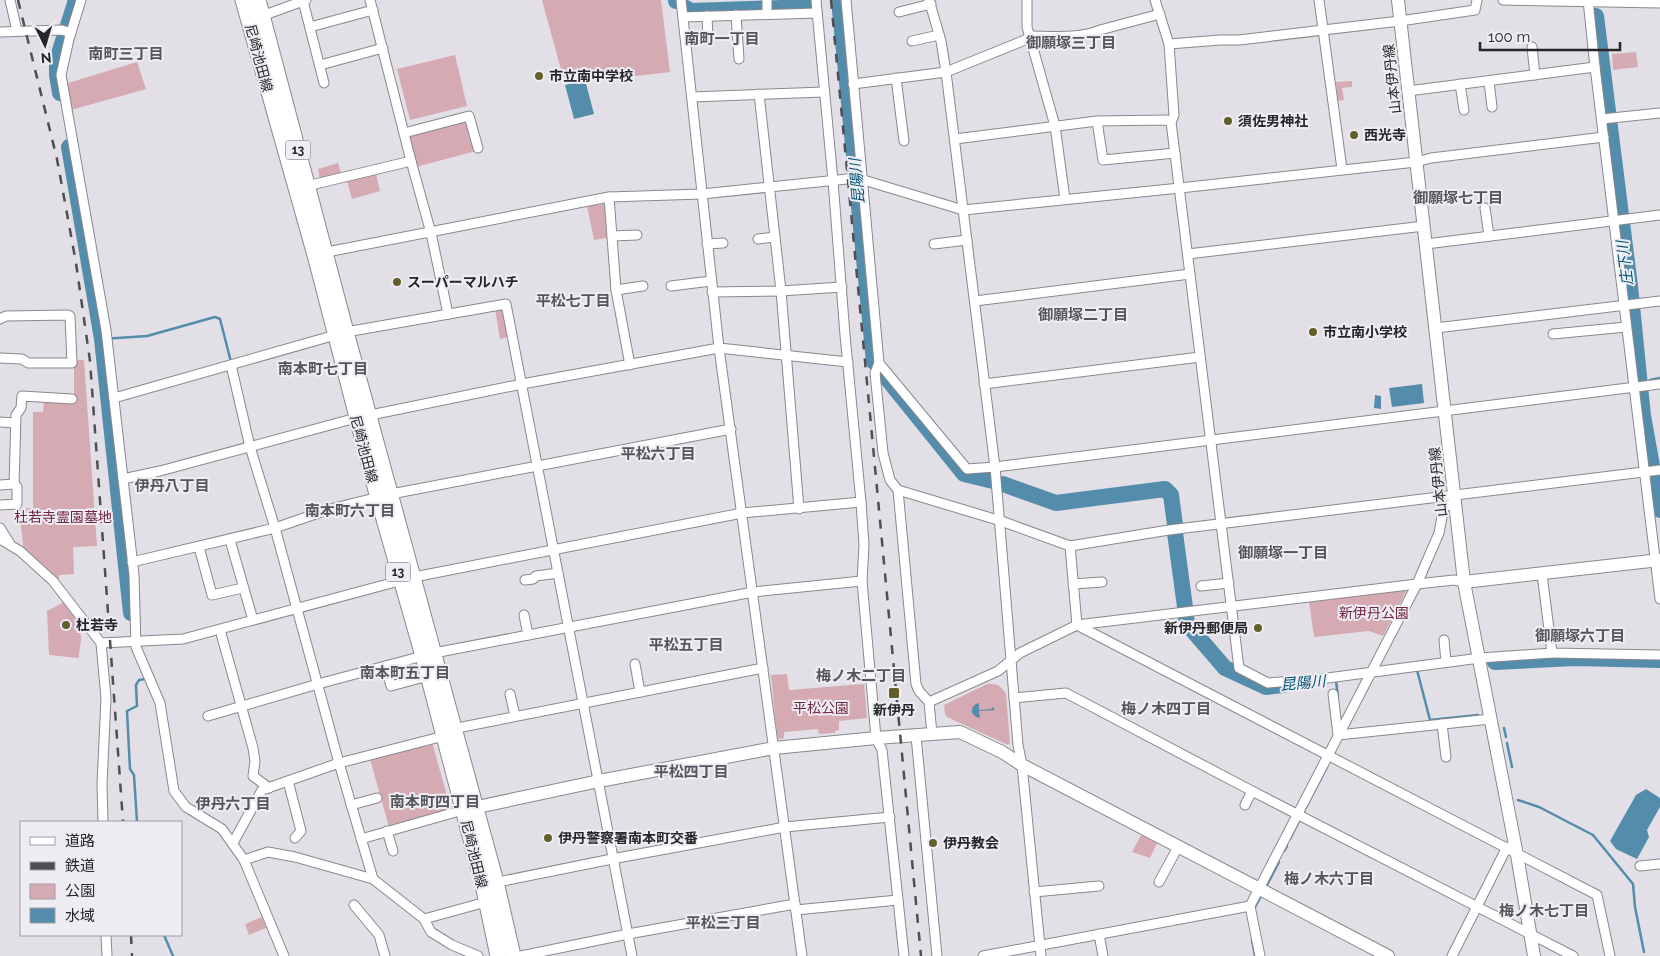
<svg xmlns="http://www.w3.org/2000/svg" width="1660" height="956" font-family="Raleway,'Noto Sans JP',sans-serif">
  <rect width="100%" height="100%" fill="#e2e0e6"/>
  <g fill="#d6aab3">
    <polygon points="542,0 661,0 670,72 602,80 587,72 563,77"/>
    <polygon points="1636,52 1638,67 1613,70 1612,54"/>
    <polygon points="455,55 467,106 410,120 397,69"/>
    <polygon points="137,62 146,89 71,110 68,83"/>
    <polygon points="1352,81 1352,87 1342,88 1344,100 1338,101 1336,82"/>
    <polygon points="466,118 476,151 416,167 408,137 409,134"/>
    <polygon points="338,163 341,173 320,179 318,169"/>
    <polygon points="376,173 380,191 352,199 347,181"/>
    <polygon points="604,204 607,209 607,238 594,240 587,206"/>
    <polygon points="502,308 504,310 508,337 500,339 495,309"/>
    <polygon points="74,360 84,360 97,546 73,547 74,574 59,575 59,581 24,553 19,509 33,508 33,412 43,412 44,401 74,402"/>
    <polygon points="1405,590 1406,592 1383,636 1369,631 1314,637 1309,602"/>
    <path d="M64,602C72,613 80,624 81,638C81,643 79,652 79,658L49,655L47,611Z"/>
    <polygon points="787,674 789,690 864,684 867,718 839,721 839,730 835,731 835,733 819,734 818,729 784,732 784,738 779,739 777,736 771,675"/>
    <path d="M987,684C996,683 1002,686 1006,694L1010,743L1008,745L947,717L945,714L944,705Z"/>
    <polygon points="432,742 451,810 389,827 370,759"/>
    <polygon points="1141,835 1157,843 1150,858 1132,852"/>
    <polygon points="262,917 266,928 249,935 245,924"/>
  </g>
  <g fill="#538dab">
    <polygon points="585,80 594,114 574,119 565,85"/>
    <polygon points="1422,384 1424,403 1392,407 1389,388"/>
    <polygon points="1375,395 1381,396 1381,409 1374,408"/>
    <path d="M979,703V710L991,709L993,707L995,710L979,711L980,718L976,717L972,713C971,708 974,704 979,703Z"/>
    <polygon points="1646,789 1660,798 1660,807 1647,830 1649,837 1637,859 1616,849 1610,841 1636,795"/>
  </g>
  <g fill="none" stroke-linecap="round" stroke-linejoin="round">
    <g stroke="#538dab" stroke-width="2.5">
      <polyline points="102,339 147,336 215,317 220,319 231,362"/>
      <polyline points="1650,380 1660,378"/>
      <polyline points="1639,381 1645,380"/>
      <polyline points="1417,670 1430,720 1478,715"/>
      <polyline points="1336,681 1338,697"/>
      <polyline points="1504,728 1506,737"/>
      <polyline points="1507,743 1512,767"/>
      <polyline points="1518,800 1539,807 1593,835 1633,884 1635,907 1644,952"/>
      <polyline points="1303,813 1327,767"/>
      <polyline points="137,822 134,775 130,769 127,711 137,706 136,685 139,680 145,679"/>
      <polyline points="1290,839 1300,819"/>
      <polyline points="1284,851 1287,846"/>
      <polyline points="1267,885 1279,862"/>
      <polyline points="1254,909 1261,896"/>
      <polyline points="164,935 173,956"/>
      <polyline points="1252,940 1255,956"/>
    </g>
    <g stroke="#538dab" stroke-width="16">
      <polyline points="676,0 676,1"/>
      <polyline points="839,0 874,362"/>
      <polyline points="686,8 691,11 811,7"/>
      <polyline points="1596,16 1630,286 1643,416 1660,510"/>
      <polyline points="60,93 57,75 57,60 76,0"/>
      <polyline points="69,147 102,339 131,613"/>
      <polyline points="881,371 964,474 993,481"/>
      <polyline points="1003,484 1056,503 1165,489 1171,495 1175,525"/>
      <polyline points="1175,533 1185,607"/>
      <polyline points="1186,616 1187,624 1225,668 1266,687 1283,685"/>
      <polyline points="1495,662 1575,658 1660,660"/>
    </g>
    <g stroke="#89888e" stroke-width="11">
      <g id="street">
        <polyline points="10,0 17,31"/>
        <polyline points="81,0 69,39 61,75 106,330 134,575 136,647 160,703 174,791 186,807 222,829 244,860 284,956"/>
        <polyline points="370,0 411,161 431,233 448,314"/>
        <polyline points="681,0 719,348 802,956"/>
        <polyline points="767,0 767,14"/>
        <polyline points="816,0 833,181 845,335 861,502 864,545 862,581 876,738 882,750 904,956"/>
        <polyline points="846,0 879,363 875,373 883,453 890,480 898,490 916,684 919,691 929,702"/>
        <polyline points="929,0 941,41 946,72 995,467 1018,745 1022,765 1041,956"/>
        <polyline points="1027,0 1027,27 1055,126 1065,199"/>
        <polyline points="1155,0 1169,44 1174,115 1171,122 1239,668 1268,683 1320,679 1480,658 1552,653"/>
        <polyline points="1319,0 1342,169"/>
        <polyline points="1503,0 1660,3"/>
        <polyline points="1588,0 1595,67 1660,599"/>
        <polyline points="303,1 324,83"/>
        <polyline points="899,12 931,4"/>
        <polyline points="736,15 739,59"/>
        <polyline points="707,16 708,38"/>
        <polyline points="259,17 306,0"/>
        <polyline points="683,17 817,13"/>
        <polyline points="310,27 373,10"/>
        <polyline points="0,32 62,30 71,33"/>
        <path d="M1029,36C1049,36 1082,39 1100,30L1160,14"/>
        <polyline points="912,41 939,35"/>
        <polyline points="1169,44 1220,40 1239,40 1400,21 1475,10 1477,0"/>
        <polyline points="1532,47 1535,75"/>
        <polyline points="320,65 383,48"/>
        <polyline points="896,78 904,141"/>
        <polyline points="1489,81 1492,107"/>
        <polyline points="853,84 946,72 1030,38"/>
        <polyline points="1460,84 1464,110"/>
        <polyline points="1408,91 1595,67"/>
        <polyline points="759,94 781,291 799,509"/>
        <polyline points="692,97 824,92"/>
        <polyline points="1602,119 1660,113"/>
        <polyline points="1097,121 1103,160 1175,153"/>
        <polyline points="404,133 469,116 478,148"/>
        <polyline points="955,139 1097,121 1166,120 1171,122"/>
        <polyline points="307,186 411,161"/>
        <polyline points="609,197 616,290 630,365"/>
        <polyline points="1485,208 1489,236"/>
        <polyline points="612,236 637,235"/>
        <polyline points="758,239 775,237"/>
        <polyline points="707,244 723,243"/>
        <polyline points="934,244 967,240"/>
        <polyline points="1426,244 1660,215"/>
        <polyline points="322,253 609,197 702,194 857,178 963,210 1180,188 1416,162 1431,158 1604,137"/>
        <polyline points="1188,254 1424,226"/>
        <polyline points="671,286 711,281"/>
        <polyline points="616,290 643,286"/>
        <polyline points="712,292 781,291 842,287"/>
        <polyline points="975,301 1190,274"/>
        <polyline points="0,319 6,316 68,315 70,316 72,363 28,363 22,359 0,358"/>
        <polyline points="1436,328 1660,301"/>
        <polyline points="1553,334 1626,327"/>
        <polyline points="879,363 967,469 995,467 1660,384"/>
        <polyline points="231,365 250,447 275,528 339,763 373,879"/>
        <polyline points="984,384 1200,357"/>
        <polyline points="114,398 346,332 506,304 632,956"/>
        <polyline points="0,422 15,423"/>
        <polyline points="123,479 160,471 356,418 522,384 719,348 848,362"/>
        <polyline points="0,485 14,484 16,415 21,408 22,396 72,399"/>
        <polyline points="898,490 1001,521 1070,546 1169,530 1660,470"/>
        <polyline points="0,505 17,504 17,487 14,484"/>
        <polyline points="0,528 10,544"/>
        <polyline points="0,539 20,551 53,581 101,643 106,698 102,784 103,822"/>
        <polyline points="230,540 253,620"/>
        <polyline points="1070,546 1077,625"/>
        <polyline points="199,547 212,595 243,588"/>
        <polyline points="132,562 275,528 330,509 391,494 731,429"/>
        <polyline points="1542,574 1552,653 1660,655"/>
        <polyline points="525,580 533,579 536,576 558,573"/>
        <polyline points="1073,584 1102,582"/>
        <polyline points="1201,586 1229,583"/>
        <polyline points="524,615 528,635"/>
        <polyline points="1077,625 1597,895 1610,956"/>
        <polyline points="220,630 253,748 255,761 253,776 269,788"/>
        <polyline points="1444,640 1446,662"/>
        <polyline points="101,643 183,639 414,577 742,513 861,502"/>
        <polyline points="635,664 640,692"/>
        <polyline points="385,666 391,686 428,676"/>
        <polyline points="510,694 515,716"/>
        <polyline points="1333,694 1338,735 1491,719"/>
        <polyline points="1014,698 1066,693 1252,791 1573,956"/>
        <polyline points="208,716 318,684 434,653 753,592 862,581"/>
        <polyline points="1442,724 1446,757"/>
        <polyline points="452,729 763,668"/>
        <polyline points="932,734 929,702 998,671 1020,653 1077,625 1417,584 1454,580 1464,582"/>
        <polyline points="916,736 937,956"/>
        <polyline points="288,781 301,831 295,838"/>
        <polyline points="351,805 377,798"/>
        <polyline points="1245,805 1252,791"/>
        <polyline points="387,831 393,851"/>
        <polyline points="361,839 463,810"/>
        <polyline points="233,843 262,790 339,763 444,736"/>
        <polyline points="244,860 268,852 295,857 373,879 424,919 431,932 452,945 478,956"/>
        <polyline points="1640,866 1660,864"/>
        <polyline points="1159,882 1178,847"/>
        <polyline points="493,883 612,859 785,827 890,817"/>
        <polyline points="1034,892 1099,886"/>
        <polyline points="354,905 379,935 385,956"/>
        <polyline points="796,910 898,900"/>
        <polyline points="424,919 486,902"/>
        <polyline points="1099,934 1103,956"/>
        <polyline points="106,935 107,956"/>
        <polyline points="521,956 628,934 795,904"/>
        <polyline points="983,956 1250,906"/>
        <polyline points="1260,956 1250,906 1417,584 1439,533 1444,506 1455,505"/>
        <polyline points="1452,956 1507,847"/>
      </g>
    </g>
    <g stroke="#89888e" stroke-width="14">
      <g id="secondary">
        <polyline points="1398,0 1464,582 1517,855 1534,956"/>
        <polyline points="1464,582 1660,560"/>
        <polyline points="468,809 599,781 774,748 876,738 960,732 1002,752 1022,765 1388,956"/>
      </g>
    </g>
    <g stroke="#89888e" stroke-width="17">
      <g id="primary">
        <polyline points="243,0 315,255 378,498 423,656 483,885 498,956"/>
        <polyline points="258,0 346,332 496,882 513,956"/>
      </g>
    </g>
    <use href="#street" stroke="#fff" stroke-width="9"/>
    <use href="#secondary" stroke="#fff" stroke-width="12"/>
    <use href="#primary" stroke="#fff" stroke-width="15"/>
    <g stroke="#504e52" stroke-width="2.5" stroke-dasharray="9 9" stroke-linecap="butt">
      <polyline points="18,0 57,159 76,263 90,361 123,822"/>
      <polyline points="831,0 921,956"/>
      <polyline points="131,935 132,956"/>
    </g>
  </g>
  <g fill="#635f2b" stroke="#efedf4" stroke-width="2">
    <circle cx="539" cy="76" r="5"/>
    <circle cx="1228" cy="121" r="5"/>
    <circle cx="1354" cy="135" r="5"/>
    <circle cx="397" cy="282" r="5"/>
    <circle cx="1313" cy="332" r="5"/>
    <circle cx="66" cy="625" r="5"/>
    <circle cx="1258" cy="628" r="5"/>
    <rect x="888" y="687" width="12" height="12" rx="2.5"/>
    <circle cx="548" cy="838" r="5"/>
    <circle cx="933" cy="843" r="5"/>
  </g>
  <g text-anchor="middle" stroke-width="4" stroke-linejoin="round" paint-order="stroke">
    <g fill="#efedf4" stroke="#636266" stroke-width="1">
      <rect x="285.5" y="140.5" width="25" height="19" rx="4"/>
      <rect x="385.5" y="562.5" width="25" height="19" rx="4"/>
    </g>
    <g font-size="12" font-weight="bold" fill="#272629">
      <text x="298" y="154">13</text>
      <text x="398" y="576">13</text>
    </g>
    <g font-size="14" fill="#272629" stroke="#efedf4">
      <text transform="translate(259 58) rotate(75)" y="5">尼崎池田線</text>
      <text transform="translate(1392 79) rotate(-96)" y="5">山本伊丹線</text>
      <text transform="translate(364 449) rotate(75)" y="5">尼崎池田線</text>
      <text transform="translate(1438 482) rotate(-96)" y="5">山本伊丹線</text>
      <text transform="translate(474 854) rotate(76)" y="5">尼崎池田線</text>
    </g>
    <g font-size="14" font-weight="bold" fill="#272629" stroke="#efedf4" text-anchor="start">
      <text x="549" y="81">市立南中学校</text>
      <text x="1238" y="126">須佐男神社</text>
      <text x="1364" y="140">西光寺</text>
      <text x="407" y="287">スーパーマルハチ</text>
      <text x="1323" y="337">市立南小学校</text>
      <text x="76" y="630">杜若寺</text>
      <text x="1248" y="633" text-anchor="end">新伊丹郵便局</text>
      <text x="894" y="715" text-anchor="middle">新伊丹</text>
      <text x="558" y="843">伊丹警察署南本町交番</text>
      <text x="943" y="848">伊丹教会</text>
    </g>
    <g font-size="14" fill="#70263d" stroke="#efedf4">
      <text x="63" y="522">杜若寺霊園墓地</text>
      <text x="1374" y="618">新伊丹公園</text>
      <text x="821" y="713">平松公園</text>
    </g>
    <g font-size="15" font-weight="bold" fill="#56555b" stroke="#efedf4">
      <text x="722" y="44">南町一丁目</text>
      <text x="1071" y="48">御願塚三丁目</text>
      <text x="126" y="59">南町三丁目</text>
      <text x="1458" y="203">御願塚七丁目</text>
      <text x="573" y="306">平松七丁目</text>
      <text x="1083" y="320">御願塚二丁目</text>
      <text x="323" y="374">南本町七丁目</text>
      <text x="658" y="459">平松六丁目</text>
      <text x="172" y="491">伊丹八丁目</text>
      <text x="350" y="516">南本町六丁目</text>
      <text x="1283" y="558">御願塚一丁目</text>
      <text x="1580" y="641">御願塚六丁目</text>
      <text x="686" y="650">平松五丁目</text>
      <text x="405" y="678">南本町五丁目</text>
      <text x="861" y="681">梅ノ木二丁目</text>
      <text x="1166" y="714">梅ノ木四丁目</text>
      <text x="691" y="777">平松四丁目</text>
      <text x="435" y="807">南本町四丁目</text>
      <text x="233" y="809">伊丹六丁目</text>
      <text x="1329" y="884">梅ノ木六丁目</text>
      <text x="1544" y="916">梅ノ木七丁目</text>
      <text x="723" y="928">平松三丁目</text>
    </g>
    <g font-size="15" font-style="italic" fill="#025473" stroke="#efedf4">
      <text transform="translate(857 181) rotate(-95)" y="5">昆陽川</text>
      <text transform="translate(1625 263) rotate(-97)" y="5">庄下川</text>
      <text transform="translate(1303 683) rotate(-5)" y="5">昆陽川</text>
    </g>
  </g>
  <rect x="20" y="821" width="162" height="115" fill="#efedf4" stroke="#9f9da3"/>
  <rect x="30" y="837" width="25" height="8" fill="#ffffff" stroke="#9f9da3"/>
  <text x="65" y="846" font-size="15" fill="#272629">道路</text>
  <rect x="30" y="862" width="25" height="8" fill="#504e52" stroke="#9f9da3"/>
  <text x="65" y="871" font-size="15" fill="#272629">鉄道</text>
  <rect x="30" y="884" width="25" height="15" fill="#d6aab3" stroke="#9f9da3"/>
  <text x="65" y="896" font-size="15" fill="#272629">公園</text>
  <rect x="30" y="908" width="25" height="15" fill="#538dab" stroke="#9f9da3"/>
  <text x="65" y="921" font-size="15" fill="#272629">水域</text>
  <g transform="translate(45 45) rotate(175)" stroke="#efedf4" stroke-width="4" paint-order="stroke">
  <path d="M0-4L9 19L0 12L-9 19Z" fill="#272629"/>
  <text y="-8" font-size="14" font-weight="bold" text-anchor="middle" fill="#272629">N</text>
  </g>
  <path d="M1480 42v8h140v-8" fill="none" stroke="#272629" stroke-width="2.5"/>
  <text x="1488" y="42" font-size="15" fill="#272629" stroke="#efedf4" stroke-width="4" paint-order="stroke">100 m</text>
</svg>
